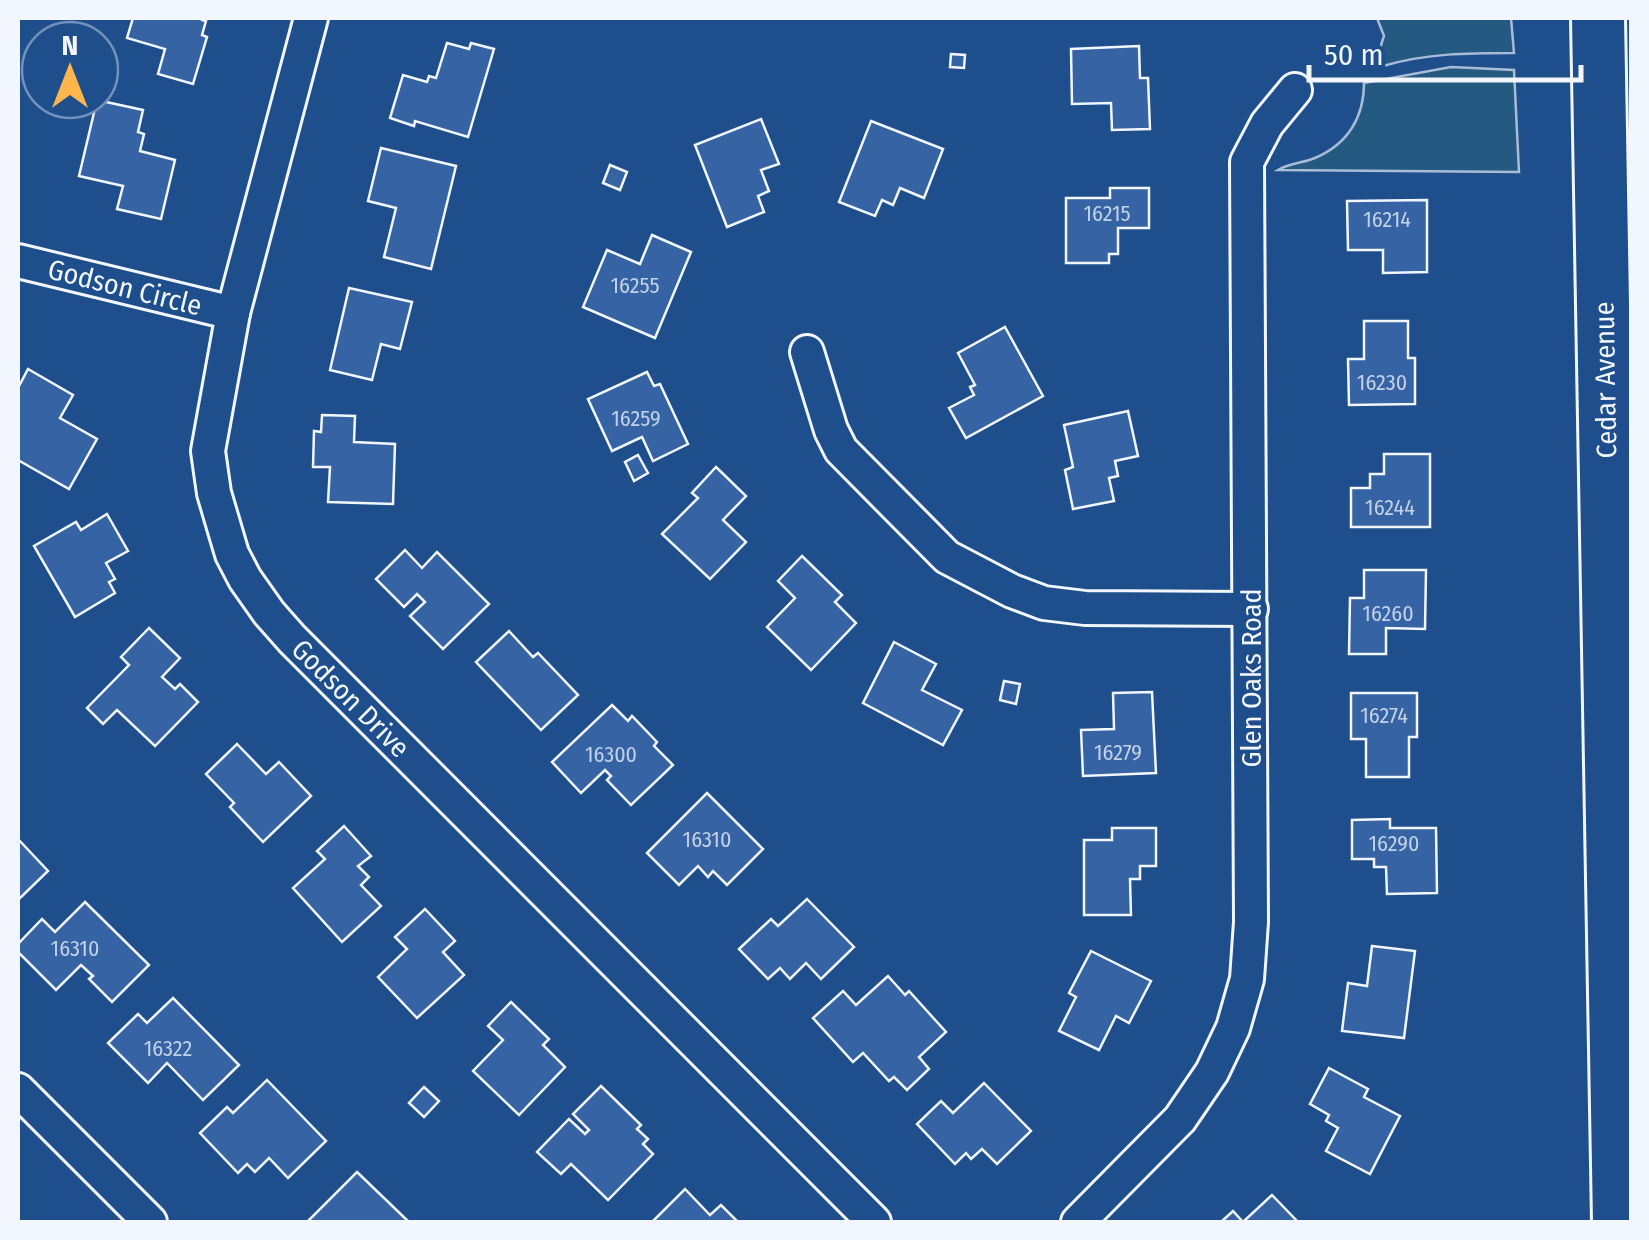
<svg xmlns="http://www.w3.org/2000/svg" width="1649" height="1240" font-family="'Fira Sans Condensed',sans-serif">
  <rect width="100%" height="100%" fill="#1f4e8c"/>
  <g fill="#245a82" stroke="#a8bbd7" stroke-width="2.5">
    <path d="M1377,18H1511L1514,53C1469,53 1427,53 1383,66C1378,54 1380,47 1384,36Z"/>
    <path d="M1451,67L1514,70L1519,172L1278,170C1290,163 1303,163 1315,158C1348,144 1364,117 1364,83Z"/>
  </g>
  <g fill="#3563a3" stroke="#f2f6ff" stroke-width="2.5">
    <polygon points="133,18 202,18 202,20 206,21 202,35 207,37 193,84 158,74 165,49 127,38"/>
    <polygon points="447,43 469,49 471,43 494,49 468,137 415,121 414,126 390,118 403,75 427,82 429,76 436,78"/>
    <polygon points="1139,46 1140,78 1148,78 1150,129 1112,130 1111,103 1072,104 1071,49"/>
    <polygon points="951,54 965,55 964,68 950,67"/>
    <polygon points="97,100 143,110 138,132 144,134 140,151 175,160 161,219 117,209 123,186 79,176"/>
    <polygon points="761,119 779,164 761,170 769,191 758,196 764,212 727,227 695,145"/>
    <polygon points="871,121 943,149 924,198 900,188 893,205 882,200 875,216 839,202"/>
    <polygon points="381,148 456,166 431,269 384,257 396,208 368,201"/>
    <polygon points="610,165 627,172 620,190 603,183"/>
    <polygon points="1110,188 1149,188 1149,228 1118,228 1118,254 1109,254 1109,263 1066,263 1066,198 1110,198"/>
    <polygon points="1427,200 1427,272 1383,273 1383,250 1348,250 1347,201"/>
    <polygon points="652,235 691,252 655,338 583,307 607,250 640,264"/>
    <polygon points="349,288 412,302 400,349 381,344 372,380 330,370"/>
    <polygon points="1364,321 1408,321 1408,358 1415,358 1415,404 1349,405 1348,359 1364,359"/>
    <polygon points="1005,327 1043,396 966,438 949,408 974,395 970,387 975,385 958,353"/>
    <polygon points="28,369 73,395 60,418 97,439 69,489 18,460 18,388"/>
    <polygon points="647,372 654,386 660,384 688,444 653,461 642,437 612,451 588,399"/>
    <polygon points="1128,411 1138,456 1115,461 1118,476 1109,478 1114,501 1073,509 1065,470 1073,467 1064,425"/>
    <polygon points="322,415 355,416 354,442 395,444 393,504 328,502 330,467 313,467 314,431 321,432"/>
    <polygon points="1384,454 1430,454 1430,527 1351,527 1351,488 1370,488 1370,474 1384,474"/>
    <polygon points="638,455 648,473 634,481 625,462"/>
    <polygon points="716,467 746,496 723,520 746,542 710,579 662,534 698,498 692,493"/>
    <polygon points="107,514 128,551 106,563 115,579 109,582 115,593 75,617 34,546 76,522 81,530"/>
    <polygon points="405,550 422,568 437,552 489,604 443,649 410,616 425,602 417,594 404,607 376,579"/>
    <polygon points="802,556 842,595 835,602 856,623 811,670 767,627 795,598 778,581"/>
    <polygon points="1364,570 1426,570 1425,629 1386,628 1386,654 1349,654 1350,598 1364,598"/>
    <polygon points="149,628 180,658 162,677 175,689 180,684 198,702 155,746 117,710 103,724 87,708 129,665 121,657"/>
    <polygon points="509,631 533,657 538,653 578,695 541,730 476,662"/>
    <polygon points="894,642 936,664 922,690 962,710 943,745 863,703"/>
    <polygon points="1004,681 1020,684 1016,704 1000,700"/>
    <polygon points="1152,692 1156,773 1083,776 1081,730 1114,729 1113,693"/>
    <polygon points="1351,693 1417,693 1417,737 1409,737 1409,777 1366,777 1366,739 1351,739"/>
    <polygon points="612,705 628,721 632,716 657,742 654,746 673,765 631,805 607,780 611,776 605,770 581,793 552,762"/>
    <polygon points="237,744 266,774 279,762 311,796 263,842 230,807 234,803 206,774"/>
    <polygon points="707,793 763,849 727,885 713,871 708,877 698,866 679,885 647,853"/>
    <polygon points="1390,819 1390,828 1436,828 1437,893 1387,894 1386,867 1374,867 1374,859 1352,859 1352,820"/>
    <polygon points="344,826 371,856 358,866 369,877 361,885 381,906 342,942 293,888 325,859 317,851"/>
    <polygon points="1112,828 1156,828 1156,866 1140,866 1140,879 1130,879 1131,915 1084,915 1084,840 1112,840"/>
    <polygon points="18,839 48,871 18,900"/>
    <polygon points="807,899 854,947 821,979 806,963 790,979 780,968 768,979 739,949 771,919 778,926"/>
    <polygon points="85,902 149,965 112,1002 89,979 93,976 81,965 56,990 18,952 18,944 42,919 55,932"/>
    <polygon points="425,909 455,941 443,952 464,975 417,1018 378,977 407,949 395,937"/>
    <polygon points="1372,946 1415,951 1404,1038 1342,1031 1348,983 1367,986"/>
    <polygon points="1091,951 1151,981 1129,1023 1116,1016 1099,1050 1059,1031 1076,997 1069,993"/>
    <polygon points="888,976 905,995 909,991 946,1032 919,1057 929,1069 907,1090 894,1077 889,1081 863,1053 853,1062 813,1018 843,991 856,1005"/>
    <polygon points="173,998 239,1065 203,1100 167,1063 148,1083 108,1043 138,1014 147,1023"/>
    <polygon points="511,1002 549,1039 543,1045 565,1067 519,1115 473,1071 503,1040 488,1026"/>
    <polygon points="1329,1068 1368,1089 1364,1097 1400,1116 1370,1174 1326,1151 1338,1128 1326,1121 1329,1115 1310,1104"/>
    <polygon points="267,1080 326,1141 288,1178 269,1158 255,1172 247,1164 238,1173 200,1133 227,1107 233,1113"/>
    <polygon points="984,1083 1031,1131 997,1164 982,1149 971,1159 966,1153 955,1164 917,1124 941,1101 953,1113"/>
    <polygon points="601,1086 641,1125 637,1129 648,1139 643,1144 653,1154 608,1200 571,1164 561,1174 537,1152 569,1119 585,1134 589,1130 573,1114"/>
    <polygon points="424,1087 439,1101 424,1117 409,1103"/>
    <polygon points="357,1172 409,1222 307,1222"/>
    <polygon points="685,1189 710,1215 721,1205 738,1222 656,1222 654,1220"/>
    <polygon points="1272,1195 1298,1222 1221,1222 1233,1211 1243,1222"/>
  </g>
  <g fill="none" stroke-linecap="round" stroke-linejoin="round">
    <g stroke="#f2f6ff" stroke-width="38">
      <g id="street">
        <polyline points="311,18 233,313 208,451 214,493 232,554 245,579 269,613 292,639 874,1222"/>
        <polyline points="18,261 233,313"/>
        <polyline points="807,352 831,430 841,450 947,557 1012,591 1044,603 1085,608 1251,609"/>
        <polyline points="18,1090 150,1222"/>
        <polyline points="1078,1222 1180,1119 1212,1072 1233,1028 1247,979 1251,922 1247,162 1267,124 1295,90"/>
      </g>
    </g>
    <g stroke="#f2f6ff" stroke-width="58">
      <polyline id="primary" points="1598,18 1619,1222"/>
    </g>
    <use href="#street" stroke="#1f4e8c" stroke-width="32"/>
    <use href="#primary" stroke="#1f4e8c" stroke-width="52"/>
  </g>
  <g text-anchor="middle" stroke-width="8" stroke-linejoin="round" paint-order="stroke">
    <g font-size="22" fill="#c3d1e8">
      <text x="1107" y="221">16215</text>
      <text x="1387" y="227">16214</text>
      <text x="635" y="293">16255</text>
      <text x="1382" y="390">16230</text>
      <text x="636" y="426">16259</text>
      <text x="1390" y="515">16244</text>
      <text x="1388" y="621">16260</text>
      <text x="1384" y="723">16274</text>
      <text x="1118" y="760">16279</text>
      <text x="611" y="762">16300</text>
      <text x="707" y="847">16310</text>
      <text x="1394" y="851">16290</text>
      <text x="75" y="956">16310</text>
      <text x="168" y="1056">16322</text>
    </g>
    <g font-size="28" fill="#f2f6ff" stroke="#1f4e8c">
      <text transform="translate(125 287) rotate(14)" y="10">Godson Circle</text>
      <text transform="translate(1605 380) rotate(-91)" y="10">Cedar Avenue</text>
      <text transform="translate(1251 678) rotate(-90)" y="10">Glen Oaks Road</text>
      <text transform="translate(351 698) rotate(45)" y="10">Godson Drive</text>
    </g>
  </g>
  <rect width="1649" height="1240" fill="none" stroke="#f2f6ff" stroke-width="40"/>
  <g transform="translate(70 70)"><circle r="48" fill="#1f4e8c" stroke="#7391ba" stroke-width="2.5"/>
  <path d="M0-8L18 38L0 25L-18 38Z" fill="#ffb74d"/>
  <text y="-15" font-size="28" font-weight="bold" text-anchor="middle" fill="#f2f6ff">N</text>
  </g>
  <path d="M1309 65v15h272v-15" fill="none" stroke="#f2f6ff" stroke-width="5"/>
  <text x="1324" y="65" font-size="30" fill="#f2f6ff" stroke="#1f4e8c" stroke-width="8" paint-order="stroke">50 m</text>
</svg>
